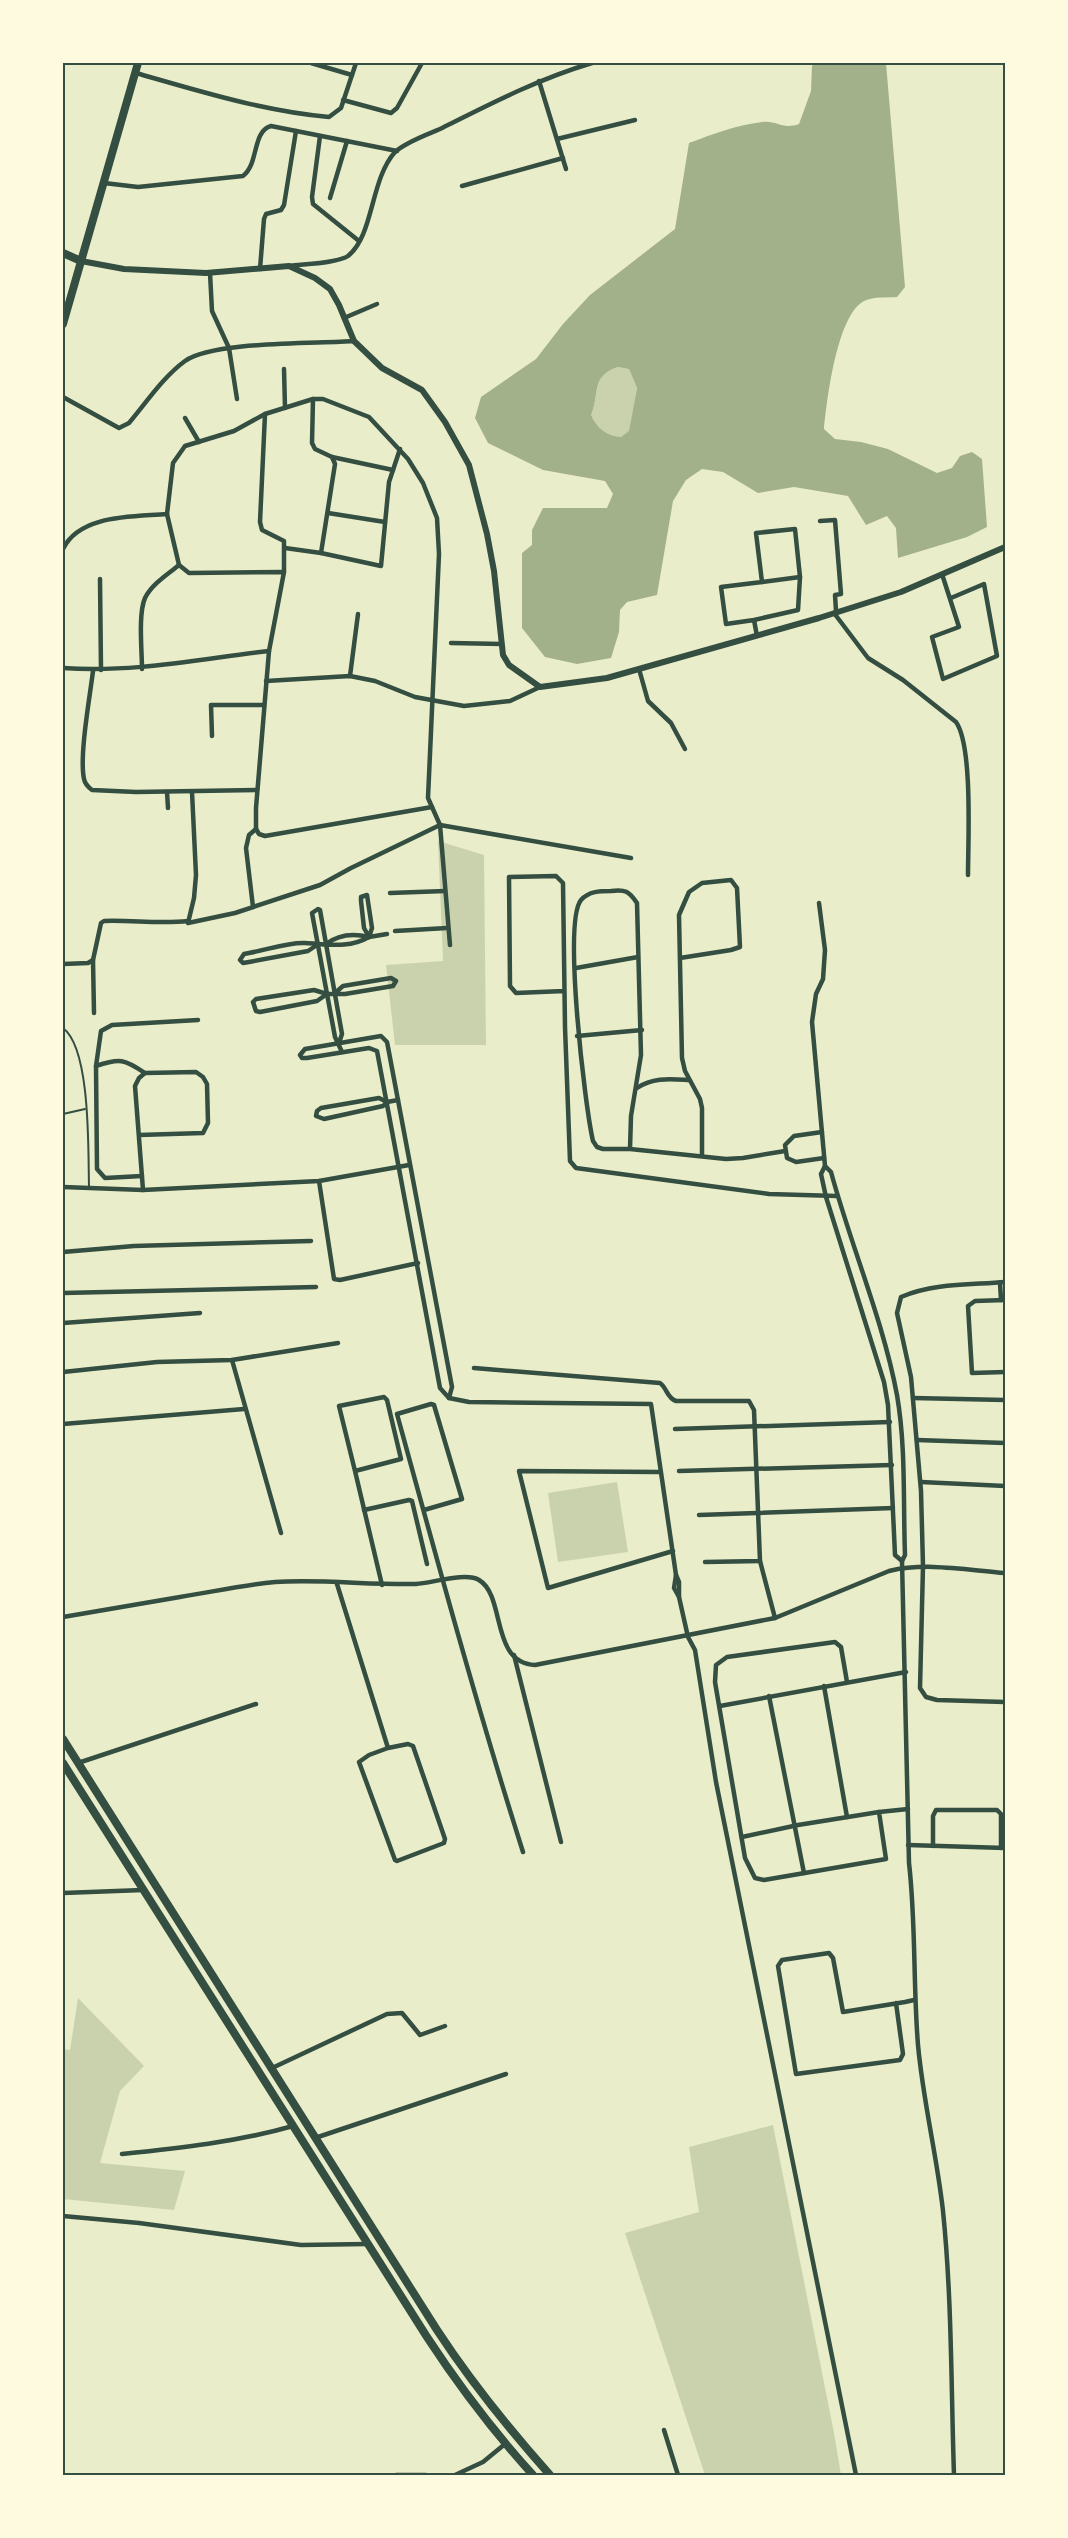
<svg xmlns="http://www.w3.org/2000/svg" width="1068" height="2538" font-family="Overpass,sans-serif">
  <rect width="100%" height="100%" fill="#e9edc9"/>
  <g fill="#cad2ad">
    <path d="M618,367L629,369L637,388L629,432L621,437C606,436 597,429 591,415C600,395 590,376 618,367Z"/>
    <polygon points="438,841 484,855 486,1045 395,1045 386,965 443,961"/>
    <polygon points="617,1482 628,1552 558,1562 548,1493"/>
    <polygon points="78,1998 144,2066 120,2091 100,2163 185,2171 174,2210 63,2199 63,2049 70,2050"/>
    <polygon points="773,2125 834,2433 841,2475 705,2475 625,2233 699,2212 689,2147"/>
  </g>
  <path fill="#a3b18a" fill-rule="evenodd" d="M815,63H886L905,287L897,297C887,298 874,296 864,301C837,315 827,399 824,429L835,439L861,442L888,449L937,473L952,468L960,456L972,452L982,459L987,527L967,537L898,558L896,528L887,516L866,525L848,496L794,487L758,493L723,472L702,469L686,480L673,501L657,595L627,602L620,610L619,632L611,658L577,664L545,657L522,628V553L532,545V530L543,508H607L613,494L605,481L543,470L488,443L475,418L481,397L536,359L563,324L590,295L675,229L689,143C713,134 737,125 762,122C777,120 782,130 799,124L811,91L812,66ZM618,367L629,369L637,388L629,431L621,437C606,436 597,428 591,415C600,395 590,376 618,367Z"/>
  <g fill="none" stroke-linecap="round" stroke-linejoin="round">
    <g stroke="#344e41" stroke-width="2">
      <path d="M63,1028C91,1049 88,1151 89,1186"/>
      <polyline points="63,1114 85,1109"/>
    </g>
    <g stroke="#344e41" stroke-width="4.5">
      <polyline points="311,63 352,75"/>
      <path d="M136,73C199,91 263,111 329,117L341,108L356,63"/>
      <polyline points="539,81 566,169"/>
      <polyline points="343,100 391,113 397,108 422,63"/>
      <polyline points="320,136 312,197 313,204 359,241"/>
      <polyline points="557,139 635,120"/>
      <path d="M104,183L138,187L243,176C259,164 252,131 271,126L397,151"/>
      <polyline points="462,186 563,158"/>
      <polyline points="330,198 347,141"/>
      <path d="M289,266C303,264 338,263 348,256C374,235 370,180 395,152C406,142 426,135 440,129C490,104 538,79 592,63"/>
      <polyline points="260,269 264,219 266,214 281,210 284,205 296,131"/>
      <polyline points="210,273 212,311 229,348 237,399"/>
      <polyline points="344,318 377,304"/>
      <polyline points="284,369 285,408"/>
      <path d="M63,397L119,428L129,423C146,403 163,377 185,361C213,341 315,344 354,341"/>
      <polyline points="313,399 312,443 315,449 332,457 335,464 321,553 381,566 389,482 400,449"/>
      <polyline points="265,414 260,522 262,530 284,541 284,572"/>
      <polyline points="185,418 199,442"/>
      <polyline points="332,457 393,470"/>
      <polyline points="328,513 385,522"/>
      <polyline points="167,514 179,565 189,573 284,572 269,651 256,808 256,829 259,834 265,836 432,807"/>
      <polyline points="820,521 835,520 841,594 835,595 836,611"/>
      <polyline points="285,548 321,553"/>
      <path d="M63,549C80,514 134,517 167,514L173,463L185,446L234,431L265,414L313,399H323L369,417L408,459L423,483L437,518L439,554L428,798L440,825L450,945"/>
      <polyline points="942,574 959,627 932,637 943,679 997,656 984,584 951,598"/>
      <polyline points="100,579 101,670"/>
      <polyline points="762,582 800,577"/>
      <path d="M834,613L868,658L903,680L956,722C973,746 968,842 968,875"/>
      <polyline points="754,620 726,624 721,587 762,582 756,533 795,529 800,577 798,610 754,620 757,636"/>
      <polyline points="451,643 502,644"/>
      <path d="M63,668C133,673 200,659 269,651"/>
      <path d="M142,669C142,651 138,614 145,598C152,584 167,575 179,565"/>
      <polyline points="639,669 648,701 671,723 685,749"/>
      <path d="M93,671C90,696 79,756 84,779C85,784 88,787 92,790L136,792L257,790"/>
      <polyline points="350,676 358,614"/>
      <polyline points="266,681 350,676 375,681 415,697 464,706 510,701 540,687"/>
      <polyline points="212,736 211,705 264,705"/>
      <polyline points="167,792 168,808"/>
      <polyline points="192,792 196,875 194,898 188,923 235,913 320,885 351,868 440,825 631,858"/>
      <polyline points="390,893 445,891"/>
      <polygon points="367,895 372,928 369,937 364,928 361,901 361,897"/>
      <polyline points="819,903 825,950 823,979 816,994 812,1022 825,1166 821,1174 826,1197 884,1382 888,1405 895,1555 902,1561"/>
      <polyline points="253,907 246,848 249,835 256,829"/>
      <polyline points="395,931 447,928"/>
      <polyline points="369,937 387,934"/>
      <path d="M317,945L308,951L249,962L243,963L240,960L244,954L249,953C267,950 288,942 305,943C328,944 348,949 369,937C353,933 339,934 326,944"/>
      <polyline points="680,958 731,950 740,947 737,888 731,880 702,883 689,892 679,915 682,1058 685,1071 700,1099 702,1108 702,1156"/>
      <polyline points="93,960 94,1013"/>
      <path d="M63,964L88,963L93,960L101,923L104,921C132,920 160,924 188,921"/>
      <polyline points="576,968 638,957"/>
      <polyline points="564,991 516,993 510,986 509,877 556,876 563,883 565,1027 570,1161 576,1168 769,1194 837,1196"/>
      <polyline points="327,994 314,990 256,999 253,1002 256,1011 260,1012 317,1001 327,994 345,994 393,986 396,981 391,978 343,986 335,993"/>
      <polygon points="381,1036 387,1042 388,1047 452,1387 449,1398 440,1388 377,1051 369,1048 307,1058 302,1058 300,1055 305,1049"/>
      <polyline points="577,1036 642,1030"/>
      <polyline points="339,1043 342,1034 320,910 318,909 312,913 335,1037 342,1052"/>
      <polyline points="96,1066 101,1031 112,1025 198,1020"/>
      <path d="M637,1088C653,1077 670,1079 689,1080"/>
      <polyline points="387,1102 379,1098 321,1108 317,1111 316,1116 324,1119 383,1106 387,1102 398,1100"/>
      <polyline points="822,1132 794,1136 785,1145 787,1158 796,1162 824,1158"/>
      <polyline points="139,1135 203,1133 208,1123 207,1084 203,1077 196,1072 145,1073 139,1078 135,1086 143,1190"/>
      <path d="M630,1149L631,1116L641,1055L637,903C629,891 625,889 611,891C600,891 589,891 581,900C563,922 585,1107 593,1141L597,1147L603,1149H630L726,1159L743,1158L785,1151"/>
      <path d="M825,1166L831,1172C851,1246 883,1320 897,1395C906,1447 903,1502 905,1555L902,1561L909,1863C916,1923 913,1984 918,2045C923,2101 937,2156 943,2211C952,2299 951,2387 954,2475"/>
      <path d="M142,1176L105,1178L97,1169L96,1066C120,1058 124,1059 145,1073"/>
      <polyline points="319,1181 334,1279 340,1280 418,1263"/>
      <polyline points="63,1187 143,1190 319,1181 409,1165"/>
      <polyline points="63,1252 134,1246 311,1241"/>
      <path d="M1005,1282C970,1285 934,1283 901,1297L897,1313L911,1377L921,1491L923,1566L920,1688L926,1697L937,1700L1005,1702"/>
      <polyline points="1000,1283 1001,1300"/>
      <polyline points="63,1293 316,1287"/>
      <polyline points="1005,1300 975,1301 968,1306 972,1373 1005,1372"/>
      <polyline points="63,1323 200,1313"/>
      <polyline points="232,1360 281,1533"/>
      <path d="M474,1368L660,1383C667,1388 667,1398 676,1401H749L754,1410L760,1561L705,1562"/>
      <polyline points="63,1372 157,1362 232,1360 338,1343"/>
      <polyline points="449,1398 469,1402 651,1404 676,1575 679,1582 679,1597"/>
      <polyline points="913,1398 1005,1400"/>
      <polyline points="63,1424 244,1409"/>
      <polyline points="675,1429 890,1422"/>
      <polyline points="917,1440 1005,1443"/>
      <polyline points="355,1471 339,1406 384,1397 387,1400 401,1459 355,1471 382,1585"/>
      <polyline points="679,1471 892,1465"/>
      <polyline points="660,1472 519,1471 548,1588 673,1551"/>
      <polyline points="921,1482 1005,1486"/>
      <polyline points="364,1510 409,1500 412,1501 427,1564"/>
      <path d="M424,1510L462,1499L434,1405L431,1404L397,1414C437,1560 477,1707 523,1852"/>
      <polyline points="699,1515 893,1508"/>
      <polyline points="760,1561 775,1618"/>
      <polyline points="676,1575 674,1588 679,1597 688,1637 695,1650 716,1782 856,2475"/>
      <polyline points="337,1584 388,1748 408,1744 413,1746 445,1839 444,1843 397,1861 395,1860 359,1762 369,1755 388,1748"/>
      <path d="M63,1617C102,1610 141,1604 180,1597C212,1592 243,1585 275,1582C321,1579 369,1585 416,1584C432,1583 466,1572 479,1580C506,1596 490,1663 535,1665L775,1618L889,1571C927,1562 966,1570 1005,1573"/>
      <polyline points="514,1655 561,1842"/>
      <polyline points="847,1682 841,1647 835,1642 727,1657 716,1665 715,1682 745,1858 755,1878 764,1880 886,1859 879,1812 908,1809"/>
      <polyline points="824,1686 847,1817"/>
      <polyline points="769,1696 804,1873"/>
      <polyline points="720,1706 906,1672"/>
      <polyline points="78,1763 256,1704"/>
      <polyline points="742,1837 798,1825 879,1812"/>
      <polyline points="908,1845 1005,1848"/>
      <polyline points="933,1846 933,1816 936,1810 997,1810 1001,1814 1001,1848"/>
      <polyline points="63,1893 143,1890"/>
      <polyline points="896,2003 903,2054 900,2060 796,2074 778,1966 782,1960 829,1953 833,1958 843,2012 905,2002 914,2000"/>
      <polyline points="270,2069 387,2014 402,2013 420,2035 445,2026"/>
      <polyline points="315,2138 506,2074"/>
      <path d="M122,2154C180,2148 237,2142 293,2126"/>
      <polyline points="63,2216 139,2223 301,2245 367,2244"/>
      <polyline points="664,2430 678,2475"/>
      <polyline points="396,2475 426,2475"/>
      <polyline points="455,2475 483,2462 505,2444"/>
    </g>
    <polyline stroke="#344e41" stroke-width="6" points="81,261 124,269 206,273 289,266 315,278 330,289 339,305 354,341 382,368 422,390 445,422 469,465 487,534 494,571 503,655 509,665 540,687 607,678 819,618 901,592 1005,547"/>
    <g stroke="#344e41" stroke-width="8">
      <polyline points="63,253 81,261"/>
      <polyline points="63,324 138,63"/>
    </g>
    <g stroke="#344e41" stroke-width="8">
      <path d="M63,1739L437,2330C471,2382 509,2429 550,2475"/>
      <path d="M63,1763L427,2337C459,2386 494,2432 533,2475"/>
    </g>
  </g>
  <rect width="1068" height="2538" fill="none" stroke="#fefae0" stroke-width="129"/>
  <rect x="64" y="64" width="940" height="2410" fill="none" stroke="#344e41" stroke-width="2"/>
</svg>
